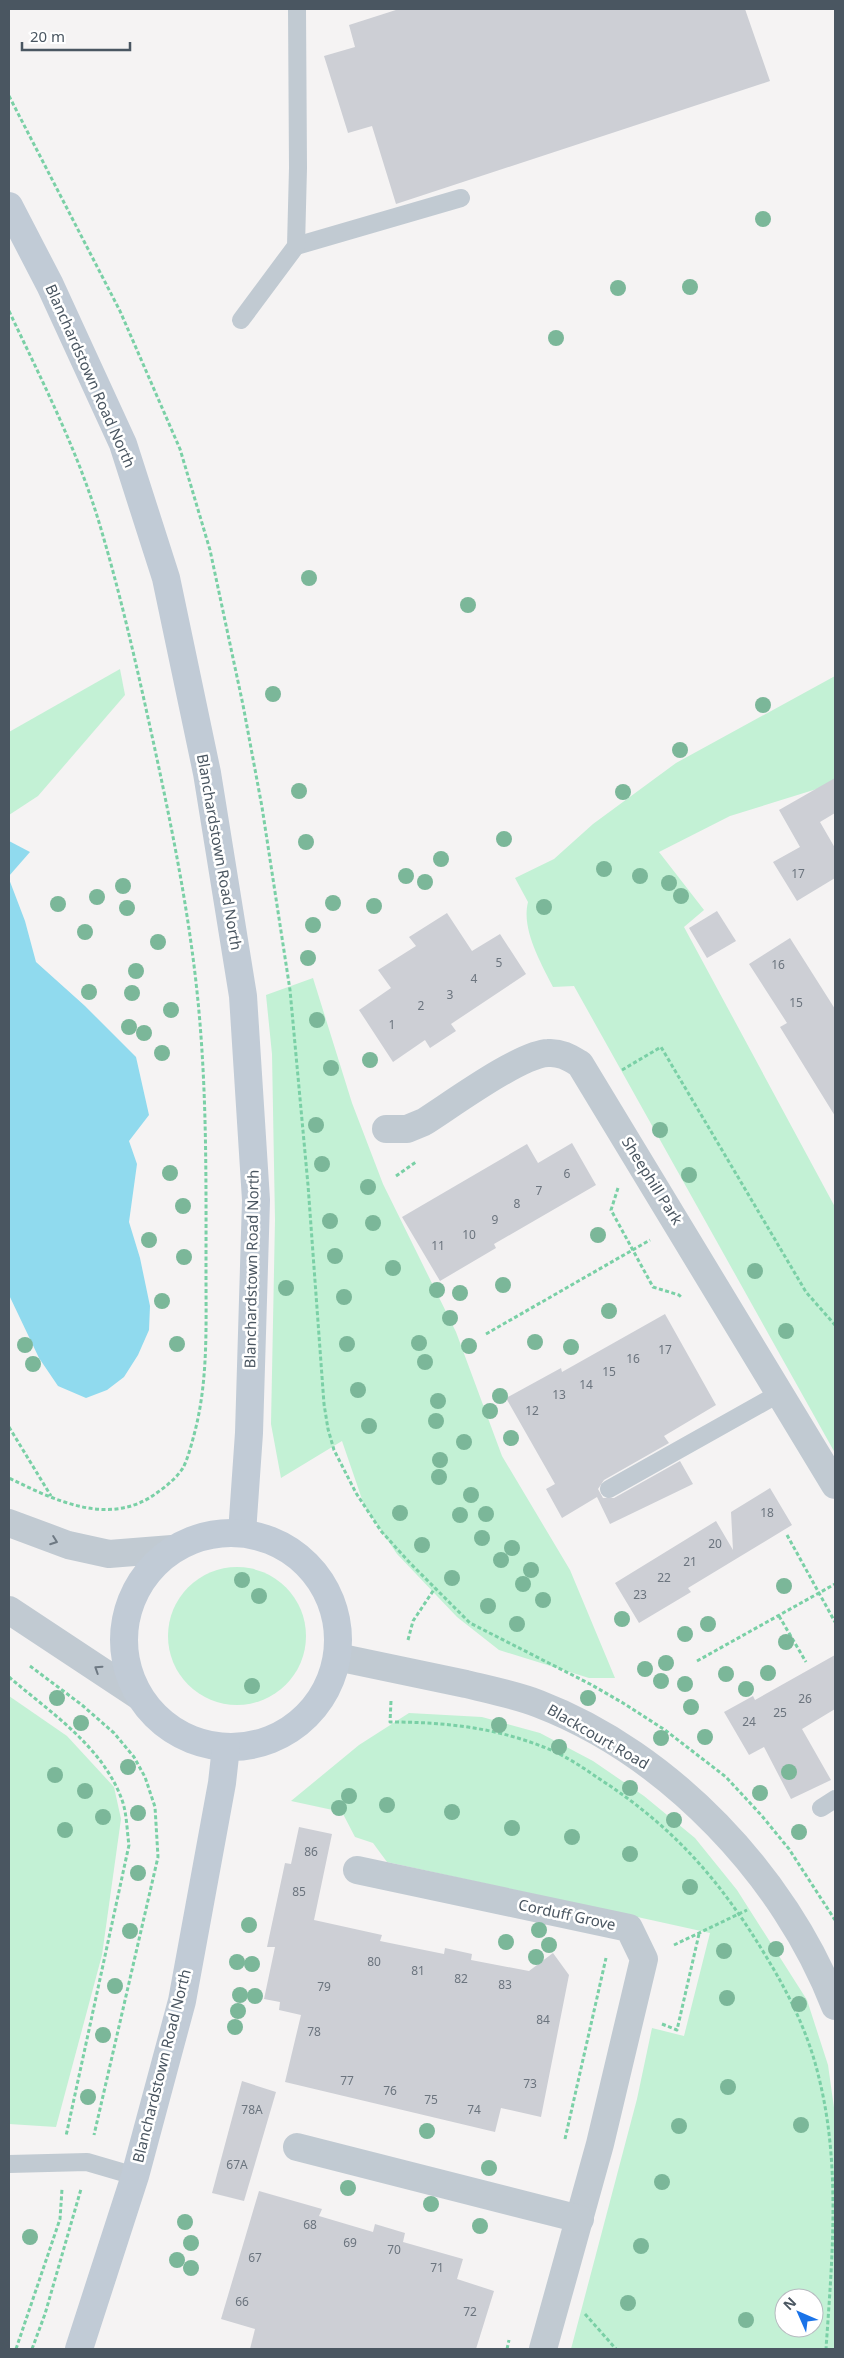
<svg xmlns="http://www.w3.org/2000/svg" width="844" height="2358" font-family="'Noto Sans',sans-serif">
  <rect width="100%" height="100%" fill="#f5f3f3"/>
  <g fill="#c3f1d5" fill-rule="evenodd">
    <polygon points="120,669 125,695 38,796 9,815 9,732"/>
    <path d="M835,676V781L820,788L730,816L659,852L704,910L684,927L835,1207V1453L574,986L553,987C541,963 521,929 528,902L515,878L554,859L593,824L676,763Z"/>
    <polygon points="313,978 352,1103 383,1184 456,1332 502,1456 570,1570 615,1678 589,1678 499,1650 457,1617 397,1554 364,1505 342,1441 281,1478 271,1424 275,1220 272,1054 266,995"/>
    <circle cx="237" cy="1636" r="69"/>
    <polygon points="9,1696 67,1736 114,1787 121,1819 102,1955 56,2127 9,2124"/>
    <path d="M409,1713L482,1717L540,1733L593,1761L644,1796L695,1838L737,1890L807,2000L828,2065L835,2115V2349H571L637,2099L652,2028L684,2036L710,1933L387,1862L373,1843L355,1837L342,1812L291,1801L359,1745ZM784,2298H814V2328H784Z"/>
  </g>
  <g fill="#90daee">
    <polygon points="9,841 30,852 9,876"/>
    <polygon points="9,879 25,921 36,962 85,1006 136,1057 149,1115 129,1141 137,1164 129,1222 140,1258 150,1306 149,1330 138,1355 124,1377 107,1390 86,1398 58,1386 39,1358 9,1295"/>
  </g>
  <g fill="#cdcfd5">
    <polygon points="399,9 745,9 770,81 396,204 372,126 348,133 324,56 355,47 349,25"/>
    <polygon points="835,778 835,813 820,822 835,848 835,878 797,901 773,862 800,847 779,810"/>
    <polygon points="717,911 736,941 707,958 689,928"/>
    <polygon points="447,913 472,951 500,934 526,974 451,1024 456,1031 430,1048 425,1040 393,1062 359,1010 391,988 378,970 416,946 409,937"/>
    <polygon points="790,938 835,1009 835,1116 780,1027 787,1023 749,964"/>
    <polygon points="572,1143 596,1185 494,1244 496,1248 440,1281 402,1217 527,1144 538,1163"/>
    <polygon points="665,1314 716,1405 664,1436 669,1443 604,1480 598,1489 603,1498 614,1498 680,1461 693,1484 610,1524 597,1497 562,1518 546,1489 555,1484 506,1398 561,1368 562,1372"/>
    <polygon points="770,1488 792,1525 688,1588 691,1592 639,1623 615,1583 716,1521 733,1550 731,1512"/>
    <polygon points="835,1655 835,1709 802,1729 831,1780 791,1799 764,1747 749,1755 724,1712 753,1696 755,1700"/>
    <polygon points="299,1827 332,1834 314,1920 382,1935 380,1941 444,1954 445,1948 472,1954 471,1960 529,1971 553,1953 569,1975 541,2117 501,2108 495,2132 285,2082 301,2015 279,2010 280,2002 264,1999 275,1947 267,1947 285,1863 291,1864"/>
    <polygon points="242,2081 276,2092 244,2201 212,2193"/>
    <polygon points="259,2191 322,2209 319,2216 373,2232 375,2224 405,2233 403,2242 463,2259 457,2279 494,2291 476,2349 250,2349 255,2329 221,2319"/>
  </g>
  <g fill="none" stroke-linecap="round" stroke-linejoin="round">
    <g stroke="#7ad0a6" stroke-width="3" stroke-dasharray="4 2.5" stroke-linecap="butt">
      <polyline points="9,96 120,311 180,449 210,550 243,705 262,807 290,990 308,1185 324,1404 328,1429 334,1450 356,1493 381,1531 410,1563 470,1623 590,1684 623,1703 665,1730 726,1777 762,1816 789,1849 835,1920"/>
      <path d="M9,311C43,383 79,453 101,529C122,600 138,672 154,745C173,833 191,922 199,1012C207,1100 206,1188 206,1276C206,1330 208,1383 194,1435C191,1446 188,1458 183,1468C177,1477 167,1486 158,1492C111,1528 56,1501 9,1478"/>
      <polyline points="622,1070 661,1047 806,1292 835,1325"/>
      <polyline points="396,1176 416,1162"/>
      <polyline points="618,1188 611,1210 653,1287 679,1295 681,1297"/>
      <polyline points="486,1334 650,1240"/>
      <polyline points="9,1427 51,1496"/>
      <polyline points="787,1535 835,1622"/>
      <polyline points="779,1616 806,1662"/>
      <polyline points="408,1640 413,1621 435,1588"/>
      <polyline points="697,1661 835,1584"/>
      <polyline points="30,1666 82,1705 114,1733 134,1757 145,1777 155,1807 158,1857 94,2135"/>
      <path d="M9,1677C51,1713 105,1748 123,1803C127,1816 127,1832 129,1845L66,2136"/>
      <path d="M391,1701L390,1722C442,1722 492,1727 541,1746C561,1753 581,1766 598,1778C674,1827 721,1881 767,1958C790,1996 809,2035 819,2078C841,2166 832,2260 826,2349"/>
      <polyline points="674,1945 747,1910"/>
      <polyline points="662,2024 677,2030 699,1934"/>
      <polyline points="565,2139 606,1958"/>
      <polyline points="585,2314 616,2349"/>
      <polyline points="16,2349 60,2219 62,2189"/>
      <polyline points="32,2349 45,2314 81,2189"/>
      <polyline points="507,2349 509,2340"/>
    </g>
    <g stroke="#c1cad2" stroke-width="18">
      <polyline points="296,246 461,198"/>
      <polyline points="241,320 296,246 298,168 297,9"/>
      <polyline points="609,1489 780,1393"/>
      <polyline points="821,1808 835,1799"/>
      <polyline points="9,2164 87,2162 135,2176"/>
    </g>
    <g stroke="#c1cad2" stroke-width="28">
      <path d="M386,1129H407L424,1122C451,1105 520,1054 548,1053C561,1052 570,1058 580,1064L835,1485"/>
      <polyline points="9,1523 68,1545 109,1554 172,1549"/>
      <polyline points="9,1610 139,1696"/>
      <polyline points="357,1870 629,1928 644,1959 600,2144 543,2349"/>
      <polyline points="297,2147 580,2219"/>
    </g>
    <path stroke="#c1cad2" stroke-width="28" d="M337,1657C380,1666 423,1675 466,1684C490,1690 516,1695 539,1704C669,1754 785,1876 835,2006"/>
    <g stroke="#c1cbd6" stroke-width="28">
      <polyline points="9,206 50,285 123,444 166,578 207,773 243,996 256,1200 249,1433 242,1533"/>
      <circle cx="231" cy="1640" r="107"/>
      <polyline points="79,2349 135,2176 182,2001 222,1783 226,1747"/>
    </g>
  </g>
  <g fill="#7bb799">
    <circle cx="763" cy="219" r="8"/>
    <circle cx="690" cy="287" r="8"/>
    <circle cx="618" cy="288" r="8"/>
    <circle cx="556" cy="338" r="8"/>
    <circle cx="309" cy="578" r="8"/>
    <circle cx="468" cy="605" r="8"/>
    <circle cx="273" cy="694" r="8"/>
    <circle cx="763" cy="705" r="8"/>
    <circle cx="680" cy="750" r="8"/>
    <circle cx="299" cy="791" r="8"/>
    <circle cx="623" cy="792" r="8"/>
    <circle cx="504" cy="839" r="8"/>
    <circle cx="306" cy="842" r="8"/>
    <circle cx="441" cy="859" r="8"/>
    <circle cx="604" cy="869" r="8"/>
    <circle cx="406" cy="876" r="8"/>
    <circle cx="640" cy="876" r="8"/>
    <circle cx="425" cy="882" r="8"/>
    <circle cx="669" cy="883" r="8"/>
    <circle cx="123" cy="886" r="8"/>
    <circle cx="681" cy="896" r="8"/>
    <circle cx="97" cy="897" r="8"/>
    <circle cx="333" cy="903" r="8"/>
    <circle cx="58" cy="904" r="8"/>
    <circle cx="374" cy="906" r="8"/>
    <circle cx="544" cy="907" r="8"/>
    <circle cx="127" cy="908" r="8"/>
    <circle cx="313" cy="925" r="8"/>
    <circle cx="85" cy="932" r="8"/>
    <circle cx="158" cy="942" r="8"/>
    <circle cx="308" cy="958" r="8"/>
    <circle cx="136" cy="971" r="8"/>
    <circle cx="89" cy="992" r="8"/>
    <circle cx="132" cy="993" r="8"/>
    <circle cx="171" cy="1010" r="8"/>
    <circle cx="317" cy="1020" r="8"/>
    <circle cx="129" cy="1027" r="8"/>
    <circle cx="144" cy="1033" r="8"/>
    <circle cx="162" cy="1053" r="8"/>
    <circle cx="370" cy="1060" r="8"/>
    <circle cx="331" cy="1068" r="8"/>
    <circle cx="316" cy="1125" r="8"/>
    <circle cx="660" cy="1130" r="8"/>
    <circle cx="322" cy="1164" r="8"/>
    <circle cx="170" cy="1173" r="8"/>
    <circle cx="689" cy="1175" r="8"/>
    <circle cx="368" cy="1187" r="8"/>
    <circle cx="183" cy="1206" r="8"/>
    <circle cx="330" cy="1221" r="8"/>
    <circle cx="373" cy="1223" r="8"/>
    <circle cx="598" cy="1235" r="8"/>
    <circle cx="149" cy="1240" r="8"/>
    <circle cx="335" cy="1256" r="8"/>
    <circle cx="184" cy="1257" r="8"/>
    <circle cx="393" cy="1268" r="8"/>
    <circle cx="755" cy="1271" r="8"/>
    <circle cx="503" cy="1285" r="8"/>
    <circle cx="286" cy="1288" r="8"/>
    <circle cx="437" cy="1290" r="8"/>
    <circle cx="460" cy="1293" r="8"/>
    <circle cx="344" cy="1297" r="8"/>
    <circle cx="162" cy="1301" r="8"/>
    <circle cx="609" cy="1311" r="8"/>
    <circle cx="450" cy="1318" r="8"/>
    <circle cx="786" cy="1331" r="8"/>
    <circle cx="535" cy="1342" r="8"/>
    <circle cx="419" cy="1343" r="8"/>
    <circle cx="177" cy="1344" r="8"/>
    <circle cx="347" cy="1344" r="8"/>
    <circle cx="25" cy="1345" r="8"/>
    <circle cx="469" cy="1346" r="8"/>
    <circle cx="571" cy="1347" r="8"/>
    <circle cx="425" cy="1362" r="8"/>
    <circle cx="33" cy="1364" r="8"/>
    <circle cx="358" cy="1390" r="8"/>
    <circle cx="500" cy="1396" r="8"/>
    <circle cx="438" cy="1401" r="8"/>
    <circle cx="490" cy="1411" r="8"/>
    <circle cx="436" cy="1421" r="8"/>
    <circle cx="369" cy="1426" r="8"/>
    <circle cx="511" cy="1438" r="8"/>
    <circle cx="464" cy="1442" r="8"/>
    <circle cx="440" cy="1460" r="8"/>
    <circle cx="439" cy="1477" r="8"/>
    <circle cx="471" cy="1495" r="8"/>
    <circle cx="400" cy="1513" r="8"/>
    <circle cx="486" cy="1514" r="8"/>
    <circle cx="460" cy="1515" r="8"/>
    <circle cx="482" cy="1538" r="8"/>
    <circle cx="422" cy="1545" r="8"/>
    <circle cx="512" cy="1548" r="8"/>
    <circle cx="501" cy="1560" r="8"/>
    <circle cx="531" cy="1570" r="8"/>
    <circle cx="452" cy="1578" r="8"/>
    <circle cx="242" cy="1580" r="8"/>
    <circle cx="523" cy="1584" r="8"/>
    <circle cx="784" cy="1586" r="8"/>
    <circle cx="259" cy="1596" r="8"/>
    <circle cx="543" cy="1600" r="8"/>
    <circle cx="488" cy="1606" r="8"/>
    <circle cx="622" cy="1619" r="8"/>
    <circle cx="517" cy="1624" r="8"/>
    <circle cx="708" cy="1624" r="8"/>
    <circle cx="685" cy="1634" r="8"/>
    <circle cx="786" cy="1642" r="8"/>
    <circle cx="666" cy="1663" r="8"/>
    <circle cx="645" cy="1669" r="8"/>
    <circle cx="768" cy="1673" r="8"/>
    <circle cx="726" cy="1674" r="8"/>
    <circle cx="661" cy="1681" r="8"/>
    <circle cx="685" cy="1684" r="8"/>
    <circle cx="252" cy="1686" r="8"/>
    <circle cx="746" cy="1689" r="8"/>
    <circle cx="57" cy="1698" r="8"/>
    <circle cx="588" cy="1698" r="8"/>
    <circle cx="691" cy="1707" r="8"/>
    <circle cx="81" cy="1723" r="8"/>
    <circle cx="499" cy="1725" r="8"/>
    <circle cx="705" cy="1737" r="8"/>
    <circle cx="661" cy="1738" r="8"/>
    <circle cx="559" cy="1747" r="8"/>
    <circle cx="128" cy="1767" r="8"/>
    <circle cx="789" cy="1772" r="8"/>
    <circle cx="55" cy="1775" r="8"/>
    <circle cx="630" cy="1788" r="8"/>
    <circle cx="85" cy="1791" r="8"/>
    <circle cx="760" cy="1793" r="8"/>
    <circle cx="349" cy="1796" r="8"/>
    <circle cx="387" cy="1805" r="8"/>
    <circle cx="339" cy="1808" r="8"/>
    <circle cx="452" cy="1812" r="8"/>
    <circle cx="138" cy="1813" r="8"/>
    <circle cx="103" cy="1817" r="8"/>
    <circle cx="674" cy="1820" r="8"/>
    <circle cx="512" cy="1828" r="8"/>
    <circle cx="65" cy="1830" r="8"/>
    <circle cx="799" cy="1832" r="8"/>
    <circle cx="572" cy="1837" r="8"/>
    <circle cx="630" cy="1854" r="8"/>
    <circle cx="138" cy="1873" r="8"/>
    <circle cx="690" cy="1887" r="8"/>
    <circle cx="249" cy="1925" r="8"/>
    <circle cx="539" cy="1930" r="8"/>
    <circle cx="130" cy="1931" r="8"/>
    <circle cx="506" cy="1942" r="8"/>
    <circle cx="549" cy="1945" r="8"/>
    <circle cx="776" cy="1949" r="8"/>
    <circle cx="724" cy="1951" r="8"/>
    <circle cx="536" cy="1957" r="8"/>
    <circle cx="237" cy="1962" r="8"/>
    <circle cx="252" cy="1964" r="8"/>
    <circle cx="115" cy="1986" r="8"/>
    <circle cx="240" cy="1995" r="8"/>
    <circle cx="255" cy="1996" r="8"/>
    <circle cx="727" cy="1998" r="8"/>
    <circle cx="799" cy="2004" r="8"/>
    <circle cx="238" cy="2011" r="8"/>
    <circle cx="235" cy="2027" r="8"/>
    <circle cx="103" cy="2035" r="8"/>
    <circle cx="728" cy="2087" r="8"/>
    <circle cx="88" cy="2097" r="8"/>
    <circle cx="801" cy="2125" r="8"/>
    <circle cx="679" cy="2126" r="8"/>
    <circle cx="427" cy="2131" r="8"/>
    <circle cx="489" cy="2168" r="8"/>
    <circle cx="662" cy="2182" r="8"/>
    <circle cx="348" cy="2188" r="8"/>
    <circle cx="431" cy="2204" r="8"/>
    <circle cx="185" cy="2222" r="8"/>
    <circle cx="480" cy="2226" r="8"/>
    <circle cx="30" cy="2237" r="8"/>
    <circle cx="191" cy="2243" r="8"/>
    <circle cx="641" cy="2246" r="8"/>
    <circle cx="177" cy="2260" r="8"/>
    <circle cx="191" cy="2268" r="8"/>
    <circle cx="628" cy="2303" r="8"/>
    <circle cx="746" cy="2320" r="8"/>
  </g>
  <defs><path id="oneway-chevron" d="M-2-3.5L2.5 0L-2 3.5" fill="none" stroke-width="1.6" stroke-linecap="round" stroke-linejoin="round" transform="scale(1.25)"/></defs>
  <g stroke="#6e7983">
    <use href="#oneway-chevron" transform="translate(54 1541) rotate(20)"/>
    <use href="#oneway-chevron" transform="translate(98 1669) rotate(-147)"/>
  </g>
  <g text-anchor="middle" stroke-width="5" stroke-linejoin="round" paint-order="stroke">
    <g font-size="12" fill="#6b747e">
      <text x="798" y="878">17</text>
      <text x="499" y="967">5</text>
      <text x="778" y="969">16</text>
      <text x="474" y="983">4</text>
      <text x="450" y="999">3</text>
      <text x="796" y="1007">15</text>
      <text x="421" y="1010">2</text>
      <text x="392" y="1029">1</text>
      <text x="567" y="1178">6</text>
      <text x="539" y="1195">7</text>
      <text x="517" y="1208">8</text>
      <text x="495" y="1224">9</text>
      <text x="469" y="1239">10</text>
      <text x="438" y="1250">11</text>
      <text x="665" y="1354">17</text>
      <text x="633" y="1363">16</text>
      <text x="609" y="1376">15</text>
      <text x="586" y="1389">14</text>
      <text x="559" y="1399">13</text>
      <text x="532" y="1415">12</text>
      <text x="767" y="1517">18</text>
      <text x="715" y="1548">20</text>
      <text x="690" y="1566">21</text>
      <text x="664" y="1582">22</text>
      <text x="640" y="1599">23</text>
      <text x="805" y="1703">26</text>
      <text x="780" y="1717">25</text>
      <text x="749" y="1726">24</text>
      <text x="311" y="1856">86</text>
      <text x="299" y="1896">85</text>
      <text x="374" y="1966">80</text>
      <text x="418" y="1975">81</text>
      <text x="461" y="1983">82</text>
      <text x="505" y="1989">83</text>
      <text x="324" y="1991">79</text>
      <text x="543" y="2024">84</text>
      <text x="314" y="2036">78</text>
      <text x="347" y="2085">77</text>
      <text x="530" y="2088">73</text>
      <text x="390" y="2095">76</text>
      <text x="431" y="2104">75</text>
      <text x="252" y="2114">78A</text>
      <text x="474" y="2114">74</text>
      <text x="237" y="2169">67A</text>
      <text x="310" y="2229">68</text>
      <text x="350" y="2247">69</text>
      <text x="394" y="2254">70</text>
      <text x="255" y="2262">67</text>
      <text x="437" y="2272">71</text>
      <text x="242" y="2306">66</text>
      <text x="470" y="2316">72</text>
    </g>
    <g font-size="15" fill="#4a5661" stroke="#fff">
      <text transform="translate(90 376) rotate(66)" y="5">Blanchardstown Road North</text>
      <text transform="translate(219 852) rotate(80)" y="5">Blanchardstown Road North</text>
      <text transform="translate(652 1181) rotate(58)" y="5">Sheephill Park</text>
      <text transform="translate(252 1269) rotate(-89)" y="5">Blanchardstown Road North</text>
      <text transform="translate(598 1737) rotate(30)" y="5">Blackcourt Road</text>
      <text transform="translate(567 1915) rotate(12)" y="5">Corduff Grove</text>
      <text transform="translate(162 2066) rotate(-76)" y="5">Blanchardstown Road North</text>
    </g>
  </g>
  <rect width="844" height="2358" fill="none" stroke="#4a5661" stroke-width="20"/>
  <g transform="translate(799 2313) rotate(315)"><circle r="24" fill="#ffffff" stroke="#b7bbc0"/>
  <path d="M0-4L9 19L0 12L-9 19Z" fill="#1a73e8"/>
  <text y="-8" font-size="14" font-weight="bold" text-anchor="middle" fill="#4a5661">N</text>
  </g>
  <path d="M22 42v8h108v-8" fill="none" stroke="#4a5661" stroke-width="2.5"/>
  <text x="30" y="42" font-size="15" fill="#4a5661" stroke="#ffffff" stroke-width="4" paint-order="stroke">20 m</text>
</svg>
